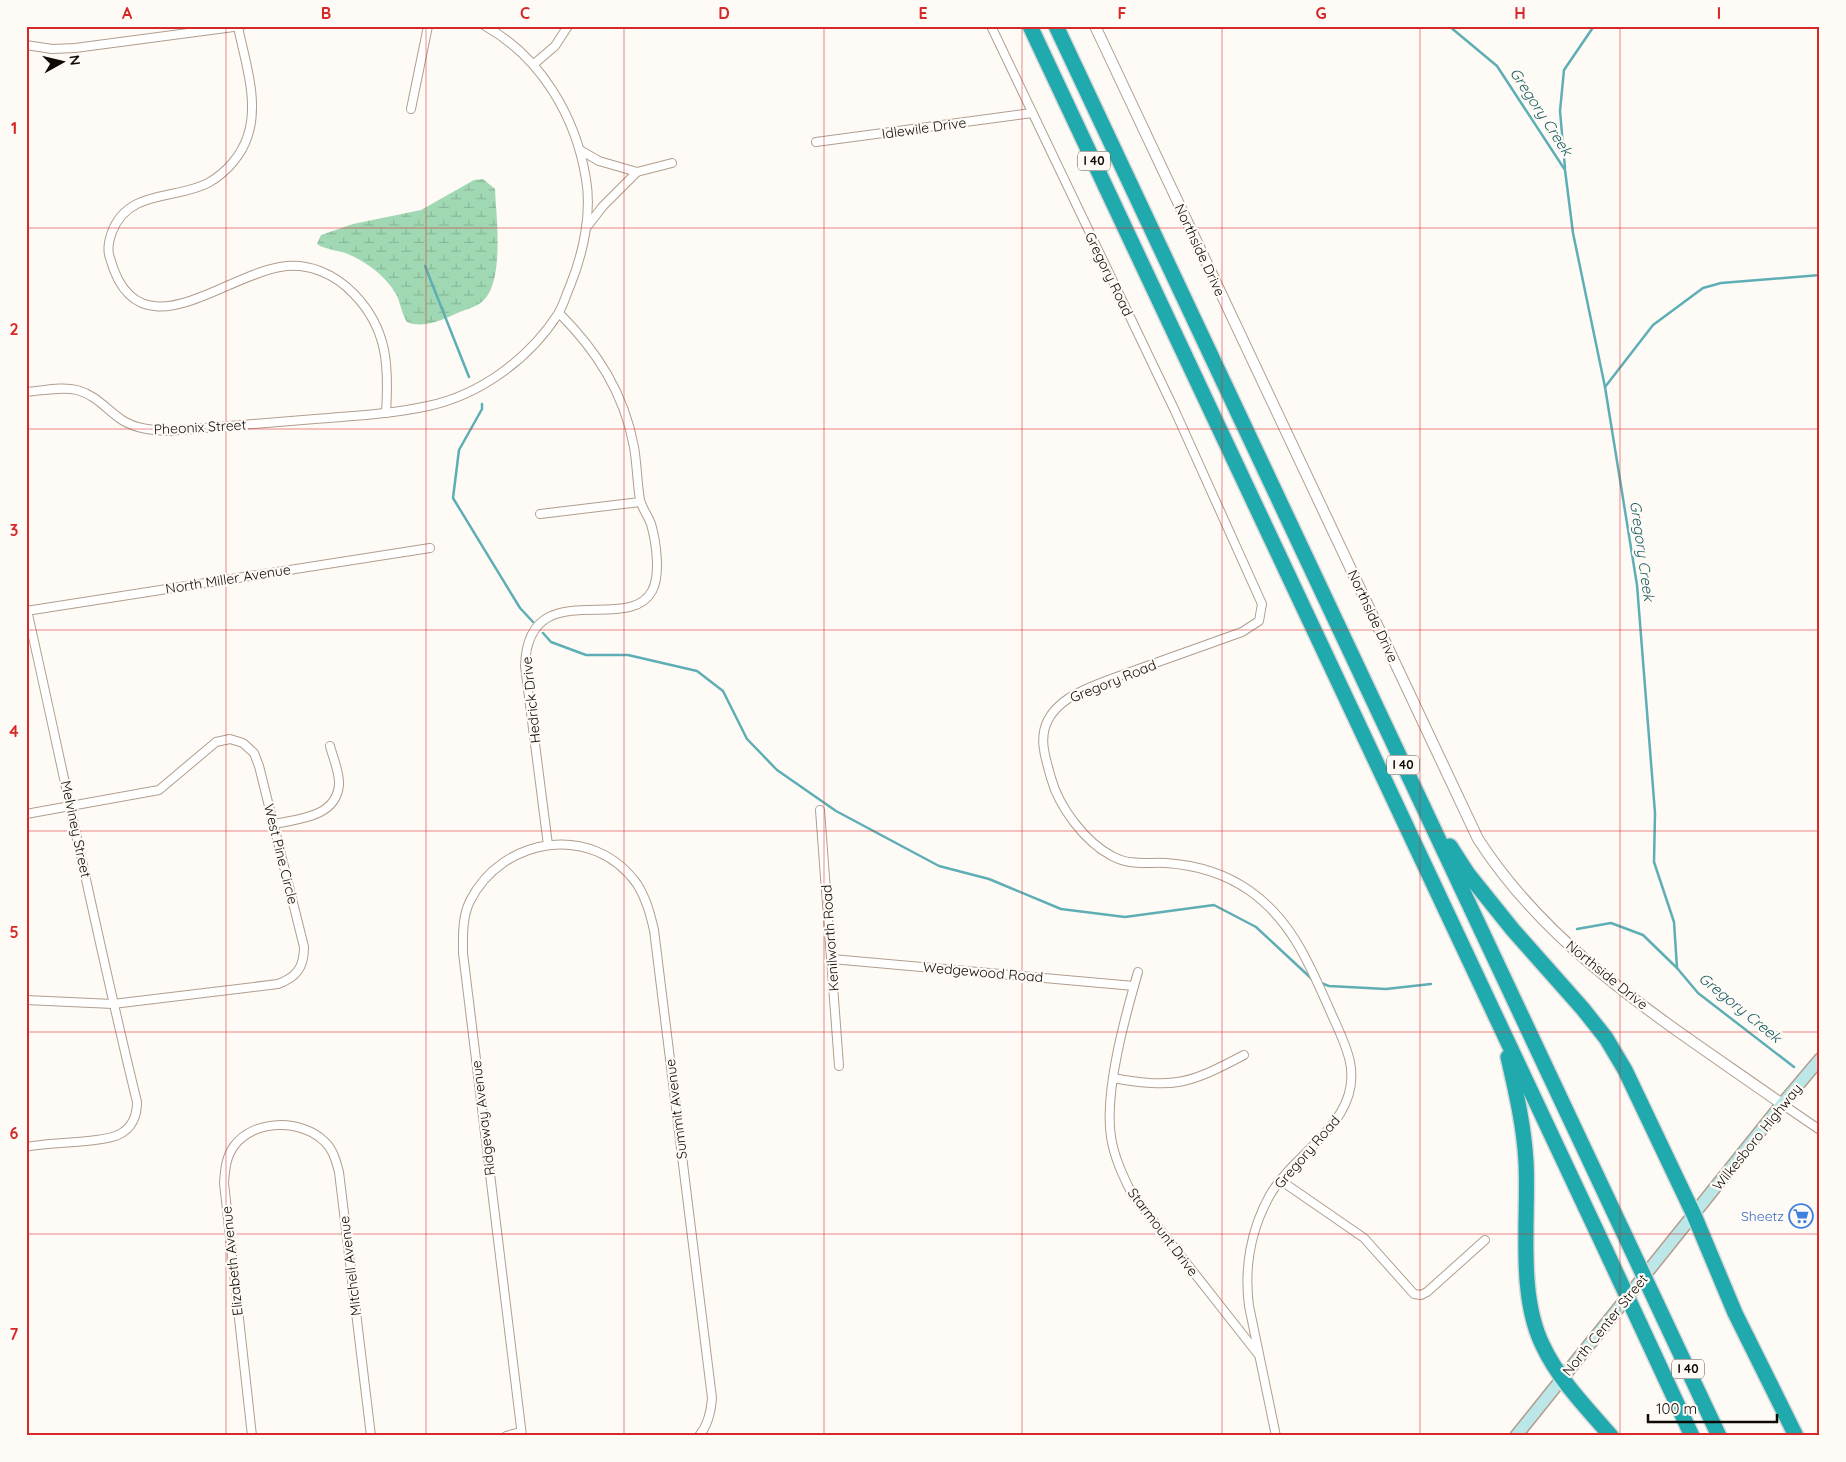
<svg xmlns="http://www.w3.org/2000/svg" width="1846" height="1462" font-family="Quicksand,sans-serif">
  <defs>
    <pattern id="wetland-marsh" width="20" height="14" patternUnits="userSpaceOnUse" patternTransform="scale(1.25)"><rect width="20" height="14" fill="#a0d8b3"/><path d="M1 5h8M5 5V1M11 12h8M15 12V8" fill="none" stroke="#89b898"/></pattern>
  </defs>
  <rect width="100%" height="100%" fill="#fefaf6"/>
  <path fill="url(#wetland-marsh)" d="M483,179L495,189C496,216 506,288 479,304C471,309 460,311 451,316C438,322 420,328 407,322C402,315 401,305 397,296C388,278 368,263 350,255C340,250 325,250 317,244L321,235L353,224L421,210L474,180Z"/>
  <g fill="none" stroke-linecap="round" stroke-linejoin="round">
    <g stroke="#5eaeb5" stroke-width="2.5">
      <polyline points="1449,26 1497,66 1565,170 1573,233 1605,387 1637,585 1655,813 1654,862 1674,922 1677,968 1698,993 1794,1067"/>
      <polyline points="1565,168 1560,111 1564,70 1594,26"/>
      <polyline points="425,266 469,377"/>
      <polyline points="1605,387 1653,325 1703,288 1721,283 1820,275"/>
      <polyline points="482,404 482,409 459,450 453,498 520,608 533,622"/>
      <polyline points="543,633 551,642 586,655 628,655 697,671 723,691 747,739 777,770 836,811 939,866 989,879 1061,909 1125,917 1214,905 1256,927 1313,980"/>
      <polyline points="1577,929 1611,923 1643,935 1677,968"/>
      <polyline points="1321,983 1329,986 1386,989 1431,984"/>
    </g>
    <g stroke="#b19e8e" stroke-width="10">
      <g id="minor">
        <path d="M991,26L1175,411L1262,604L1259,621L1242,632C1206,645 1170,658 1133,671C1112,679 1088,686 1069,698C1060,704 1053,710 1048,720C1038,739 1046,759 1051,778C1059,807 1085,842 1112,856C1130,866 1147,862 1166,863C1196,865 1226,874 1250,891C1291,920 1309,963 1328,1006C1336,1025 1346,1043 1350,1062C1362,1122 1295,1151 1270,1195C1251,1229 1244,1268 1249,1306L1276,1436"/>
        <path d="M238,27C245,61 259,101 248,135C242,155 226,173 208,183C176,200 128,189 112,232C109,240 107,250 110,258C137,356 221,277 280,267C308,262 335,274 354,294C388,329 389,367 386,413"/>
        <polyline points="26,45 52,49 75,48 241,26"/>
        <polyline points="534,64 555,46 568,26"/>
        <polyline points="411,109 428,26"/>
        <polyline points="816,142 1032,113"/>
        <polyline points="580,150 599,161 637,172 672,163"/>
        <polyline points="586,228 603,206 637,172"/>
        <path d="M26,392C42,391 61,386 77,390C96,395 107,410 122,420C136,429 152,430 168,431C217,427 266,423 315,419C353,416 391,414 428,406C480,395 529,359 558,314C563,306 566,295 570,286C583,254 592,214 586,179C576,117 541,57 485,26"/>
        <polyline points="540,514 640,502"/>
        <polyline points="26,611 430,548"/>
        <polyline points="820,810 839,1066"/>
        <path d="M26,814L159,790L216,742L230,739L243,743L254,753L259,766L304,947C304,967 297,977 278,984L113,1004L26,1000"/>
        <path d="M274,824C299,819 336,817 339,785C340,773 333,758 330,746"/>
        <path d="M548,845L525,666C528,572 628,636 652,591C661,575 656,541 651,524C648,516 642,508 640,500C637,482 637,464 634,447C624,393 597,351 559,313"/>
        <polyline points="832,959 1134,986"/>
        <path d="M1138,972C1125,1017 1104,1092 1111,1137C1114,1157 1123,1176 1132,1194L1258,1354"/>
        <path d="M1113,1078C1175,1089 1189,1084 1244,1055"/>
        <polyline points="1782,1104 1820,1130"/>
        <path d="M26,1147C48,1142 104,1143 120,1134C133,1127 137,1115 137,1102C97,939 64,774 27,610"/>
        <polyline points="1280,1180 1364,1238 1414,1294 1421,1295 1427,1292 1485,1240"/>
        <path d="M252,1436L224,1183C225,1169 226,1157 234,1146C254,1119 301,1119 324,1141C333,1149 336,1161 339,1172L371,1436"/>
        <polyline points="506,1436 520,1432"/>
        <path d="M522,1436L463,953C463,936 462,917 470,901C502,837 593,822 637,884C646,898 650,913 654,930L712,1398C711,1412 708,1425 699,1436"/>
      </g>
    </g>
    <g stroke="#b19e8e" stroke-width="12">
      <path id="tertiary" d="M1095,26L1478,839C1552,954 1672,1026 1782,1104"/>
    </g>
    <g stroke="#b19e8e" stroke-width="14">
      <polyline id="secondary" points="1516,1436 1782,1104 1820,1059"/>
    </g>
    <g stroke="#d9d8d7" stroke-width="18">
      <g id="motorway">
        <polyline points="1030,26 1606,1251"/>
        <polyline points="1056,26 1627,1240"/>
        <polyline points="1450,846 1468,874 1513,930 1583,1009 1606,1038 1625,1070 1694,1215 1735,1313 1796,1436"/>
        <path d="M1508,1057C1516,1092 1524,1126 1526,1162C1529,1218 1517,1294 1543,1346C1559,1380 1586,1407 1611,1436"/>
        <polyline points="1656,1302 1719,1436"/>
        <polyline points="1640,1324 1692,1436"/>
      </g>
    </g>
    <use href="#minor" stroke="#fff" stroke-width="8"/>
    <use href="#tertiary" stroke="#fff" stroke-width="10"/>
    <use href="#secondary" stroke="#bce6e7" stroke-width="11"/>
    <use href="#motorway" stroke="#21aaae" stroke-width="15"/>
    <g stroke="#d9d8d7" stroke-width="18" stroke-linecap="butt">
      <g id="motorway-bridge">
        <polyline points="1627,1240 1656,1302"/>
        <polyline points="1606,1251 1640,1324"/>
      </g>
    </g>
    <use href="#motorway-bridge" stroke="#21aaae" stroke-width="15"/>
  </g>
  <path fill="none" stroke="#d62828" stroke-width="1" stroke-opacity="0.55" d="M226,26V1436M426,26V1436M624,26V1436M824,26V1436M1022,26V1436M1222,26V1436M1420,26V1436M1620,26V1436M26,228H1820M26,429H1820M26,630H1820M26,831H1820M26,1032H1820M26,1234H1820"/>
  <defs>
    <g id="supermarket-ring" transform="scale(1.25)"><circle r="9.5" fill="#fefaf6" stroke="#3f7fe0" stroke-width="1.5"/><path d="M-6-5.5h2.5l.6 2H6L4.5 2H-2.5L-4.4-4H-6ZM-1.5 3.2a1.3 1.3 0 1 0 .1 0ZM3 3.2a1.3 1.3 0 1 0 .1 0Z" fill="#3f7fe0"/></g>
  </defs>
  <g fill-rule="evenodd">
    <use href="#supermarket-ring" x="1801" y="1216"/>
  </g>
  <g text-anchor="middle" stroke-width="4.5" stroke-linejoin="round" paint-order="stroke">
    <g fill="#fefaf6" stroke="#57524d" stroke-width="1">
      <rect x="1078" y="151.5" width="32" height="19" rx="4"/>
      <rect x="1387" y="755.5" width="32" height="19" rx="4"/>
      <rect x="1672" y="1359.5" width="32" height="19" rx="4"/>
    </g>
    <g font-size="12" font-weight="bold" fill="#100a05">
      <text x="1094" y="165">I 40</text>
      <text x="1403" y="769">I 40</text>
      <text x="1688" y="1373">I 40</text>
    </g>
    <g font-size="14" fill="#100a05" stroke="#fefaf6">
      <text transform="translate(924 128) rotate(-8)" y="5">Idlewile Drive</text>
      <text transform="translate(1200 250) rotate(65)" y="5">Northside Drive</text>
      <text transform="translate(1109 274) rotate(64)" y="5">Gregory Road</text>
      <text transform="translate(200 427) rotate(-3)" y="5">Pheonix Street</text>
      <text transform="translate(228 579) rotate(-9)" y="5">North Miller Avenue</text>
      <text transform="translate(1373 616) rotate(65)" y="5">Northside Drive</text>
      <text transform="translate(1113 681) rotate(-22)" y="5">Gregory Road</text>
      <text transform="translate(531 700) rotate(-96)" y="5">Hedrick Drive</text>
      <text transform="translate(76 829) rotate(78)" y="5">Melviney Street</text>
      <text transform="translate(281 854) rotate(76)" y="5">West Pine Circle</text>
      <text transform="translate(830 938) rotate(-94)" y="5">Kenilworth Road</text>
      <text transform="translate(983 972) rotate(5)" y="5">Wedgewood Road</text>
      <text transform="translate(1607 975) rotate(39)" y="5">Northside Drive</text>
      <text transform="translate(676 1109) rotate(-97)" y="5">Summit Avenue</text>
      <text transform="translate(483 1118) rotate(-97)" y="5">Ridgeway Avenue</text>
      <text transform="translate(1757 1137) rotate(-51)" y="5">Wilkesboro Highway</text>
      <text transform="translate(1307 1152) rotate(-49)" y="5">Gregory Road</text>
      <text transform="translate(1163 1232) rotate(53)" y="5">Starmount Drive</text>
      <text transform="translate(232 1261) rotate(-96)" y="5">Elizabeth Avenue</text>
      <text transform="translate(350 1266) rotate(-97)" y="5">Mitchell Avenue</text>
      <text transform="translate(1605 1325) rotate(-51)" y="5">North Center Street</text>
    </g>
    <g font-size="14" fill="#366cbe" stroke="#fefaf6" text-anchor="end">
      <text x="1784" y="1221">Sheetz</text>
    </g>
    <g font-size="15" font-style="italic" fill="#1a5e63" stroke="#fefaf6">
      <text transform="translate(1541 112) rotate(57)" y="5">Gregory Creek</text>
      <text transform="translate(1642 551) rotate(82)" y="5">Gregory Creek</text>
      <text transform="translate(1740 1008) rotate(39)" y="5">Gregory Creek</text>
    </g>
  </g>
  <rect width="1846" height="1462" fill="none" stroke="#fefaf6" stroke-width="55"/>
  <g transform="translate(62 62) rotate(82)" stroke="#fefaf6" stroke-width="4" paint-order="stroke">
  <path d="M0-4L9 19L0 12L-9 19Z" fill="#100a05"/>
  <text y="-8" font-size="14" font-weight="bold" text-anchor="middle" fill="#100a05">N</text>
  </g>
  <path d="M1648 1414v8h129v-8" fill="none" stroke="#100a05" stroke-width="2.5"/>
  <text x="1656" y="1414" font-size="15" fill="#100a05" stroke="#fefaf6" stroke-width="4" paint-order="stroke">100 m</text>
  <rect x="28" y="28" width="1790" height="1406" fill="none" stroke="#d62828" stroke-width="2"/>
  <g font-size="16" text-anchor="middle" font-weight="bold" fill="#d62828">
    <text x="127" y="19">A</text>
    <text x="326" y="19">B</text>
    <text x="525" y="19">C</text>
    <text x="724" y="19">D</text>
    <text x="923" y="19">E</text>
    <text x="1122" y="19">F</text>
    <text x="1321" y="19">G</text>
    <text x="1520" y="19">H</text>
    <text x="1719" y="19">I</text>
    <text x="14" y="134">1</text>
    <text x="14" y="335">2</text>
    <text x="14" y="536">3</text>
    <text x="14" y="737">4</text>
    <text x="14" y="938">5</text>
    <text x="14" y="1139">6</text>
    <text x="14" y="1340">7</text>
  </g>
</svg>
